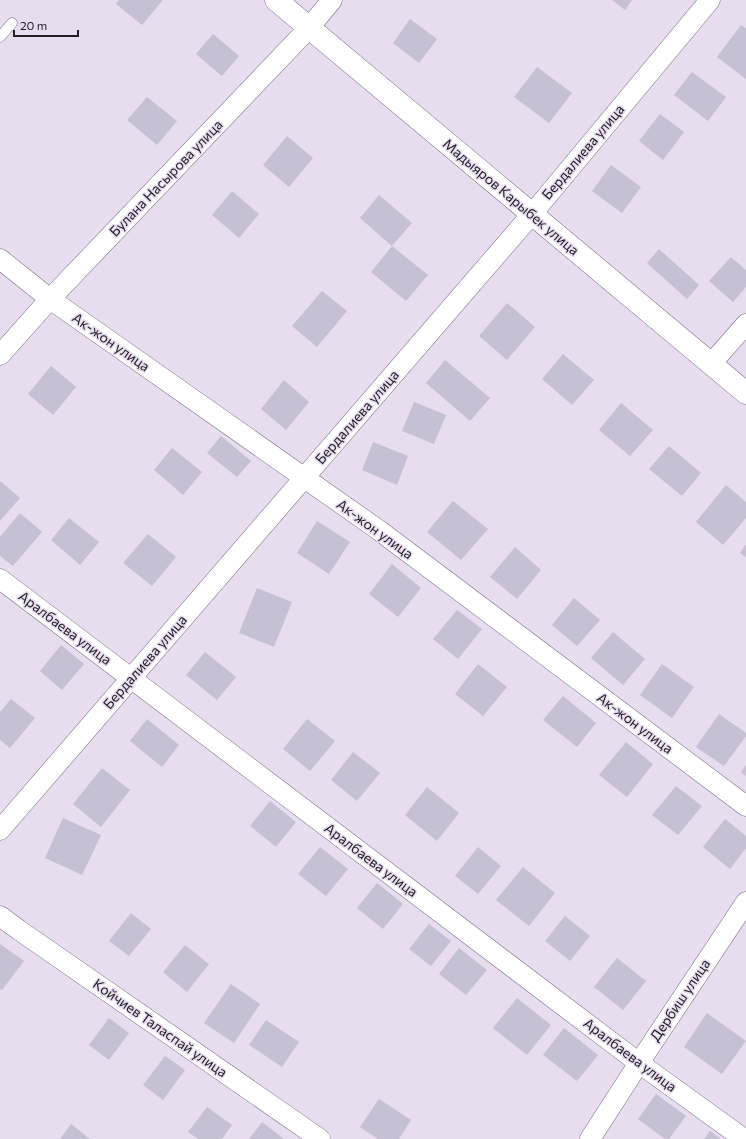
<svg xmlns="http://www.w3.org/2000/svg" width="746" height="1139" font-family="Commissioner,sans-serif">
  <rect width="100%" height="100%" fill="#e8dcef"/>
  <g fill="#c5c0d4">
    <polygon points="119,0 163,0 142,25 116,4"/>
    <polygon points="612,0 632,0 625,10"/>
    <polygon points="410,19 437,39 419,63 393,43"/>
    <polygon points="741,25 746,28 746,79 717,57"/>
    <polygon points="213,34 239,56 222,76 196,54"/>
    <polygon points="537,67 572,93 549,123 514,97"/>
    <polygon points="692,72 726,97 708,121 674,95"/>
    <polygon points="147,97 177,121 157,145 127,120"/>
    <polygon points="660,114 684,132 663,160 639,141"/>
    <polygon points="287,136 313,158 289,187 263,165"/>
    <polygon points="611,165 641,187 622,213 592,191"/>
    <polygon points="232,191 259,214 239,238 212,215"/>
    <polygon points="379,195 412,223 392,246 428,275 406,301 371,272 392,246 360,218"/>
    <polygon points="659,249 699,285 687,299 647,263"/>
    <polygon points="731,257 746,270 746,287 733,302 709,281"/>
    <polygon points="322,291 347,311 317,347 292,326"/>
    <polygon points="507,303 535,327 507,360 479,336"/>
    <polygon points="563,354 594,380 572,405 542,379"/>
    <polygon points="445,360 490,398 470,421 426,383"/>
    <polygon points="51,366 76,387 53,415 28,394"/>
    <polygon points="284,380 309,402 286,430 261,409"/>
    <polygon points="414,402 446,415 434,444 402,431"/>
    <polygon points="621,403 653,430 630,456 599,430"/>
    <polygon points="221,436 251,461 237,477 207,453"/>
    <polygon points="373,442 408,456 397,485 362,470"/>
    <polygon points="669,446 701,473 682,496 649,469"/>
    <polygon points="172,448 202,472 183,495 154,470"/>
    <polygon points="0,481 20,498 0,521"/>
    <polygon points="726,485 746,502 746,518 723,545 696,522"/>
    <polygon points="453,501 488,529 461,560 427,532"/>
    <polygon points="20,513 42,532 13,566 0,556 0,537"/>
    <polygon points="69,518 99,542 80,565 51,540"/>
    <polygon points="317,521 350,542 329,574 297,553"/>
    <polygon points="148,534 176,557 152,586 123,563"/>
    <polygon points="746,544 746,557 740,553"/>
    <polygon points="515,547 541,570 517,599 490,577"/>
    <polygon points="392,564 421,588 398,617 369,594"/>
    <polygon points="257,588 292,602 274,647 239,633"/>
    <polygon points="574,598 600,620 577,646 552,625"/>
    <polygon points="457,610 482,629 458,659 433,639"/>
    <polygon points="613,632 645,659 623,685 591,658"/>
    <polygon points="61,645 84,664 62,690 40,671"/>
    <polygon points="205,652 236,677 217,700 186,675"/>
    <polygon points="478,664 507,687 483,716 455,694"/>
    <polygon points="662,664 694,687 672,718 640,695"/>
    <polygon points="563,696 596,723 577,747 543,720"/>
    <polygon points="11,699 35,718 10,748 0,740 0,712"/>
    <polygon points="719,714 746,733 746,736 724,766 696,747"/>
    <polygon points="147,719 179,745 162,767 130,741"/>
    <polygon points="307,719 335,741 310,771 283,749"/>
    <polygon points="626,742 653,764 627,797 599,775"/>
    <polygon points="353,752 380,773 357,801 331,780"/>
    <polygon points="746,765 746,776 741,772"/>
    <polygon points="102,768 130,790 101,827 73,804"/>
    <polygon points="676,786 702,806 678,835 652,815"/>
    <polygon points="427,787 459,813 437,841 405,815"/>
    <polygon points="270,801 296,822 276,847 250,826"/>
    <polygon points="63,818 101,835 82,875 45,858"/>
    <polygon points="725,819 746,836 746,848 730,869 703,847"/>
    <polygon points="320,847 348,869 326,896 298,874"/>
    <polygon points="478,847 501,866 478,894 455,876"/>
    <polygon points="523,867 555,893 529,926 496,900"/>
    <polygon points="377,883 403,904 383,929 357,908"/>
    <polygon points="131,913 151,929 129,956 109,941"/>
    <polygon points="565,916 590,936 570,961 545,941"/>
    <polygon points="429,924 451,941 431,966 409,949"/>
    <polygon points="0,944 24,961 2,990 0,989"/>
    <polygon points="185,945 209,964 187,992 163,972"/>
    <polygon points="459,948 487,970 466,995 439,974"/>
    <polygon points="617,958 646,981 623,1010 594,987"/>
    <polygon points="231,984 260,1004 234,1043 204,1023"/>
    <polygon points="517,998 551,1025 527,1055 493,1028"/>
    <polygon points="707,1013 746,1041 722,1074 684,1047"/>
    <polygon points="109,1018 129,1033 109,1060 89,1045"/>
    <polygon points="266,1020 299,1042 282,1067 249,1045"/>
    <polygon points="564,1028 598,1055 577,1081 543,1055"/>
    <polygon points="165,1056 185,1070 163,1100 143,1085"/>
    <polygon points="656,1094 686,1116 669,1139 665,1139 638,1119"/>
    <polygon points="379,1099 411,1120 399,1139 378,1139 360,1127"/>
    <polygon points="207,1107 232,1125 222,1139 198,1139 188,1132"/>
    <polygon points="262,1122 284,1139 249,1139"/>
    <polygon points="71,1124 90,1139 60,1139"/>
    <polygon points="710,1131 721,1139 704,1139"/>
  </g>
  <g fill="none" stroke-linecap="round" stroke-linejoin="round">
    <g stroke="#796e80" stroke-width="11">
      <polyline id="lane" points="0,37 12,23"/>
    </g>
    <g stroke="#796e80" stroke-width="21">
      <g id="street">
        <polyline points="0,259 50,299 380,531 746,806"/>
        <polyline points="0,355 50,299 309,28 332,0"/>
        <polyline points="711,364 746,324"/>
        <polyline points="0,579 639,1063 744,1139"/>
        <polyline points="0,830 532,214 710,0"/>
        <polyline points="0,916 19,930 320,1139"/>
        <polyline points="590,1139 639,1063 746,902"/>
      </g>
    </g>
    <g stroke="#796e80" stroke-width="23">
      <polyline id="secondary" points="276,0 746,393"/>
    </g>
    <use href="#lane" stroke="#fff" stroke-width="10"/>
    <use href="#street" stroke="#fff" stroke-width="20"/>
    <use href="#secondary" stroke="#fff" stroke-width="22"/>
  </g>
  <g text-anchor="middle" stroke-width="3" stroke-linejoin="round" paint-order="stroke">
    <g font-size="14" fill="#211d24" stroke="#e8dcef">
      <text transform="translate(583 152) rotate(-50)" y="5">Бердалиева улица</text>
      <text transform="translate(166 178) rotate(-46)" y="5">Булана Насырова улица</text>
      <text transform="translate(511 197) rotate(40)" y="5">Мадыяров Карыбек улица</text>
      <text transform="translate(111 342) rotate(35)" y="5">Ак-жон улица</text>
      <text transform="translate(357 417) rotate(-49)" y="5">Бердалиева улица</text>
      <text transform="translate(375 529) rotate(36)" y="5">Ак-жон улица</text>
      <text transform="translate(65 628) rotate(37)" y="5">Аралбаева улица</text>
      <text transform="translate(145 662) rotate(-49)" y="5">Бердалиева улица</text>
      <text transform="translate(635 723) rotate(37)" y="5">Ак-жон улица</text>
      <text transform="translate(371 860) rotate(37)" y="5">Аралбаева улица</text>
      <text transform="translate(680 1000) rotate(-56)" y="5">Дербиш улица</text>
      <text transform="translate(160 1028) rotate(35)" y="5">Койчиев Таласпай улица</text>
      <text transform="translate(630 1055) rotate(37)" y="5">Аралбаева улица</text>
    </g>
  </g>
  <path d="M14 30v6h64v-6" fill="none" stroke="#211d24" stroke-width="2"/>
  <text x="20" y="30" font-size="12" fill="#211d24" stroke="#e8dcef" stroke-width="3" paint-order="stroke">20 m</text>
</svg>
